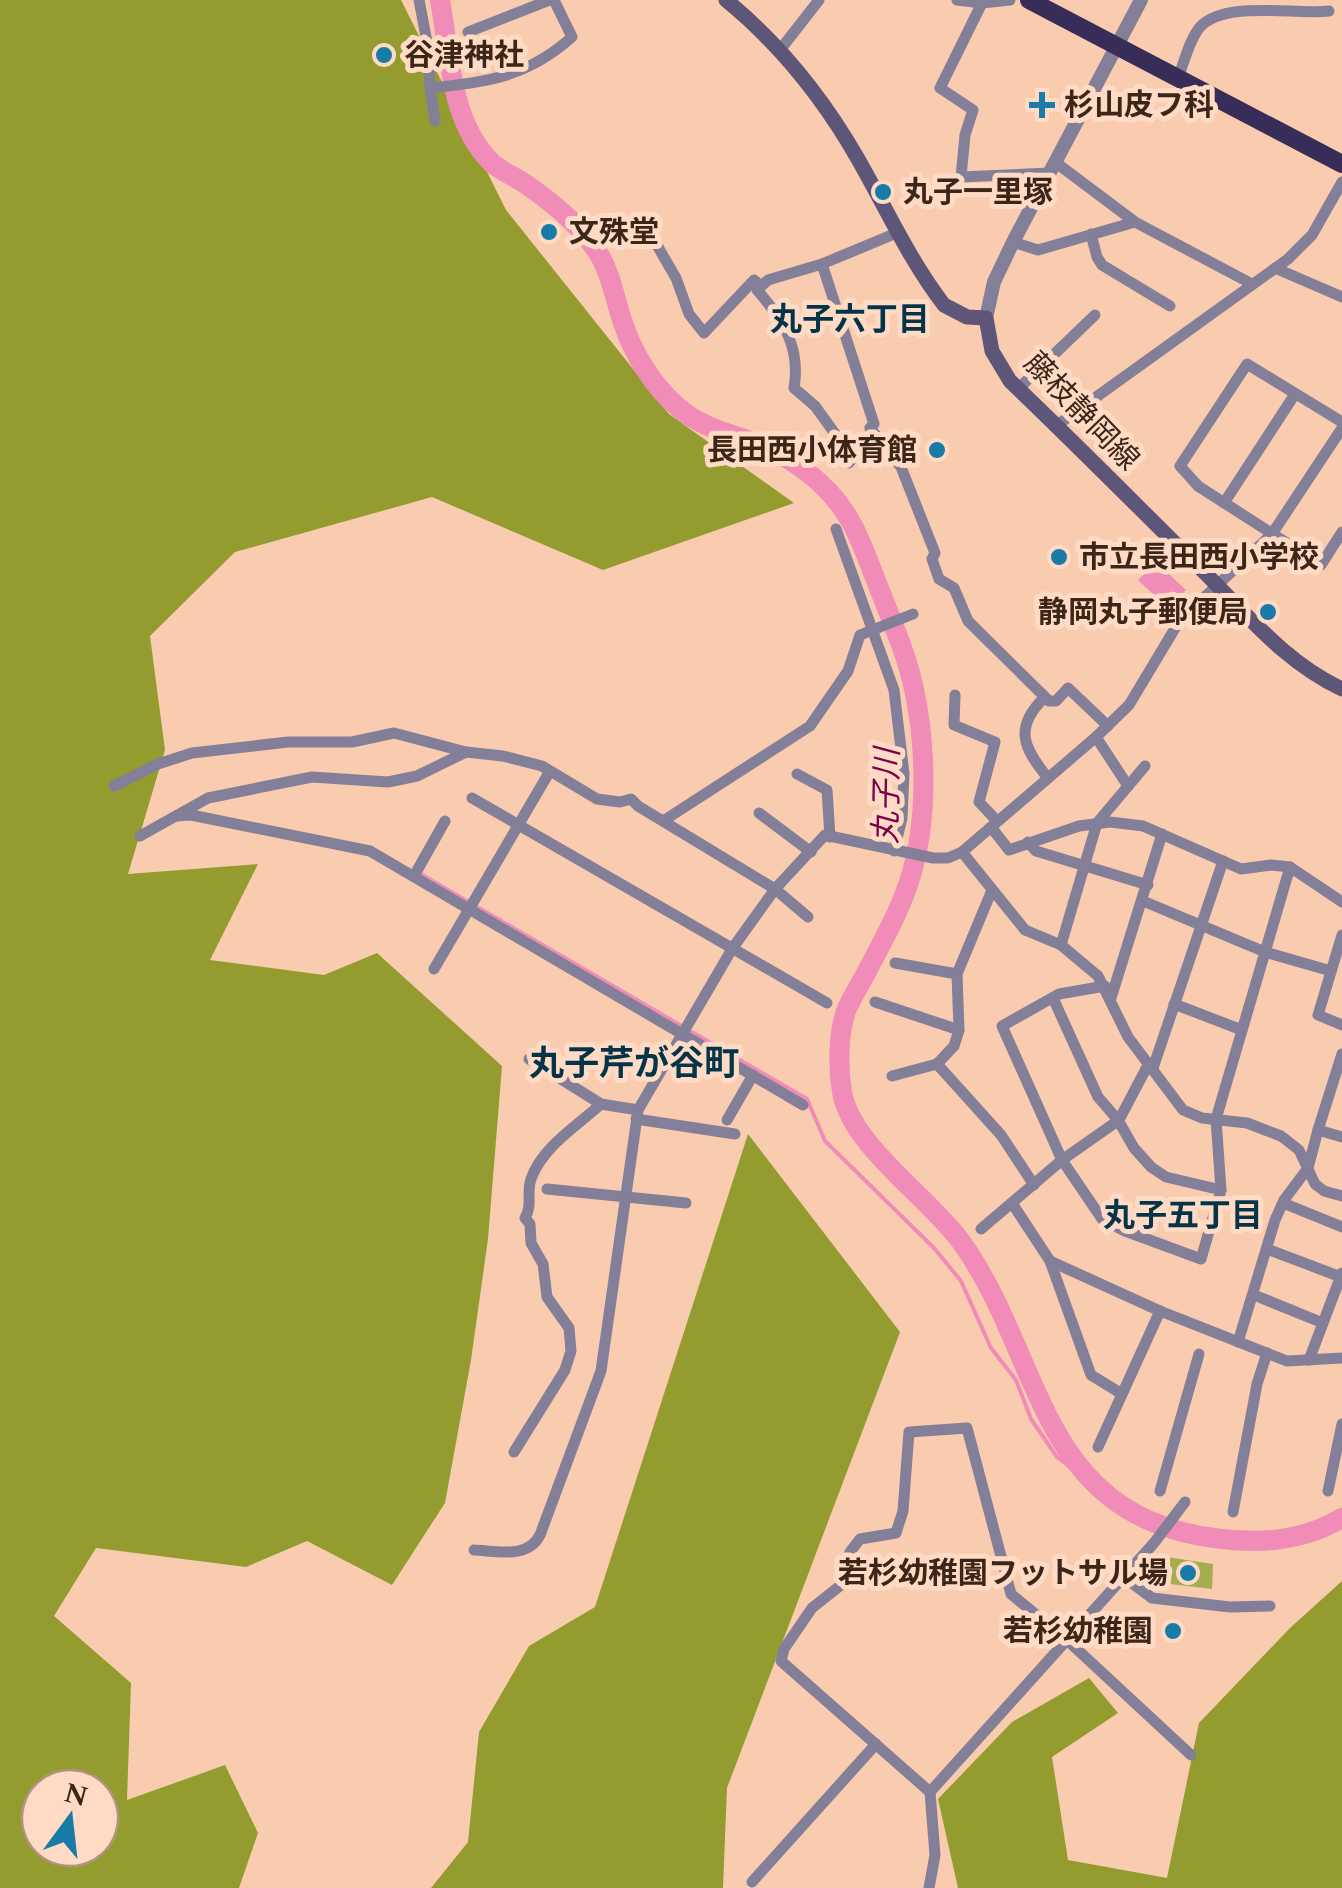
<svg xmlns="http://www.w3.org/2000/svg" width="1342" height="1888" font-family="Spectral,'Noto Sans JP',serif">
  <rect width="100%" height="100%" fill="#faccaf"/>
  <polygon fill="#a5ad51" points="1167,1557 1213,1564 1212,1589 1162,1583"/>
  <g fill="#949c2f" fill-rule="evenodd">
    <path d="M0,0H401L506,210L669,414L794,503L603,570L432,497L235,552L150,636L165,750L128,874L258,864L210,960L324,975L377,953L502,1066L488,1239L471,1360L445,1503L392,1585L307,1541L246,1567L96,1548L54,1616L131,1683L127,1800L225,1765L258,1833L239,1888H0ZM40,1788H100V1848H40Z"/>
    <polygon points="748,1134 900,1332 727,1788 723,1888 431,1888 468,1842 479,1732 529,1646 595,1607"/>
    <polygon points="1342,1581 1342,1888 958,1888 938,1799 1012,1722 1089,1678 1118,1713 1052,1757 1068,1860 1167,1878 1199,1723 1290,1628"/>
  </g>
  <polygon fill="#f08cb7" points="1156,562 1186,590 1169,609 1138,580"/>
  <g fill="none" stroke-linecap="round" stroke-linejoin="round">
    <polyline stroke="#f08cb7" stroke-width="4" points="419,873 807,1099 825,1141 934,1248 961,1281 991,1348 1016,1380 1031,1419 1057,1457 1108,1497"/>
    <path stroke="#f08cb7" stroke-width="20" d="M440,0C450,55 450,122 492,163C502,172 516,177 527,185C553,203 583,228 600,256C612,277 615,300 623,323C633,353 654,388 679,408C699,426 728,433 753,442C790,456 827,482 848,517C860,536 868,561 877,583C890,617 906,652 914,689C926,745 928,816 912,872C902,908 882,942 865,975C859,986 851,999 846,1011C838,1034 838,1068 842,1092C851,1146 930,1198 962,1243C1044,1358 1037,1515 1214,1538C1260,1544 1301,1542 1342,1518"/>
    <g stroke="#847f98" stroke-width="11">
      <polyline points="419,0 428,47 430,88"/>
      <polyline points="957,0 982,3 1010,0"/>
      <polyline points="982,3 940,88 973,110 965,135 961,177 1049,173"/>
      <polyline points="468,32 550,0"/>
      <polyline points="780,50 819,0"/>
      <path d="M1178,78C1184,63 1189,40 1200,27C1225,0 1294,15 1329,11"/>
      <path d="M435,121L430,88C488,82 527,77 572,37L554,0"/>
      <polyline points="1055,162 1135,222 1252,284"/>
      <polyline points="1091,234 1097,257 1102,265 1170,306"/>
      <polyline points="651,235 676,278 689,314 704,333 754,280 761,286"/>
      <polyline points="1013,242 1038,250 1135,222"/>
      <polyline points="822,264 874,424 870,428 901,467 935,553 932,559 939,579 954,588 968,621 1049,701 1056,701 1068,688 1108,726"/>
      <polyline points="1275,268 1342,297"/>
      <polyline points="1018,389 1095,315"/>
      <polyline points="1342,422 1247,364 1180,466 1198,486 1321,565 1342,532"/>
      <polyline points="1056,426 1288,259 1312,235 1342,182"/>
      <path d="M841,442L815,406L794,388C801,347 783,320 757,290L768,280L822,264L899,232"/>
      <polyline points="849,463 873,432"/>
      <polyline points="1224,503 1295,394"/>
      <polyline points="836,529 894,690 904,774 902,818 894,851"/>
      <polyline points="955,695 954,725 995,742 979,802 997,821"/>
      <path d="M1044,698C1013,728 1024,749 1048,778"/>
      <polyline points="1096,737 1128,786"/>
      <polyline points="797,774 827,790 830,837"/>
      <polyline points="114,786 158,764 192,753 288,742 352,742 394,733 466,752 503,756 542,766 597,799 620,802 631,799 638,806 775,889 808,917"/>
      <polyline points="472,798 827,1003"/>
      <polyline points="759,813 811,852"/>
      <polyline points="176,816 191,815 370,851 803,1105"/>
      <polyline points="663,821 810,726 848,671 860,635 913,614"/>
      <polyline points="991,827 1009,850 1079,826 1110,822 1143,826 1241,869 1271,865 1290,867 1342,902"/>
      <polyline points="140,836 208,798 312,777 388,782 417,776 466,752"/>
      <polyline points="1028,842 1036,851 1148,885"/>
      <polyline points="962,852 1025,930 1061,945 1098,976 1128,1037 1183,1110 1202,1118 1247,1123 1281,1136 1299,1150 1315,1184 1324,1191 1342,1196"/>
      <polyline points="414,876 445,821"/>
      <polyline points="1143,901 1265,952 1331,971"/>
      <polyline points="1342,935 1318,1015 1342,1025"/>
      <polyline points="1061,945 1097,823 1145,766"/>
      <polyline points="895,963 957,974"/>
      <polyline points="434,969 550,771"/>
      <polyline points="1105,986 1059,994 1002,1026 1062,1160 1102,1219 1125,1231 1201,1259 1221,1190 1216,1119 1290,867"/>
      <polyline points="1053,998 1098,1097 1118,1120 1134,1148 1151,1167 1166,1177 1221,1190"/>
      <polyline points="1111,998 1162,834"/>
      <polyline points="875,1002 959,1030"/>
      <polyline points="1174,1004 1242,1030"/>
      <polyline points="1342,1054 1318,1130 1342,1137"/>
      <polyline points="529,1059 601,1104 638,1110"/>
      <polyline points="937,1064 1001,1135 1034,1185"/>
      <polyline points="1153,1068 1223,861"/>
      <polyline points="892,1076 937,1064 954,1046 959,1030 957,974 992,890"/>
      <polyline points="636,1119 735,1134"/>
      <polyline points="727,1120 753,1075"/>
      <polyline points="547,1189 686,1203"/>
      <polyline points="1012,1203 1050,1261 1091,1375 1122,1394"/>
      <polyline points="1283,1203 1342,1227"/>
      <polyline points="981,1229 1062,1160 1119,1120 1149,1063"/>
      <polyline points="1267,1249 1341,1277"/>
      <polyline points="1050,1261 1160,1311 1287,1361 1342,1358"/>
      <polyline points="1254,1295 1323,1323"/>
      <polyline points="1238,1342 1275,1220 1284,1200 1308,1168 1318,1130"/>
      <polyline points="1309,1360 1342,1273"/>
      <polyline points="1098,1447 1160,1311"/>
      <path d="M514,1452L565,1370L571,1351L569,1328L547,1297L543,1264L531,1243L530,1224L525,1218C533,1204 526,1193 531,1179C542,1147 577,1126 601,1104"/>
      <polyline points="1160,1491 1199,1354"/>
      <polyline points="1328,1491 1342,1424"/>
      <polyline points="1233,1512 1257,1384 1267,1353"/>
      <path d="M474,1550C498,1551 528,1559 540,1535L601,1371L638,1110L732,949L775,889L825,835L933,858H948L962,852L1096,737L1129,705L1180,620L1272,534L1342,428"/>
      <polyline points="1124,1577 1152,1598 1230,1607 1270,1606"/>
      <polyline points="930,1792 781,1661 784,1649 812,1608 841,1585 850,1552 860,1539 896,1533 903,1511 909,1432 967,1428 1011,1594 1068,1641 1191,1755"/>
      <polyline points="752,1882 876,1744"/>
      <polyline points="929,1888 935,1855 930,1792 1154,1543 1185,1502"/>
    </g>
    <polyline stroke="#847f98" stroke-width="14" points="986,318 994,282 1013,242 1141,0"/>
    <path stroke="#5d5679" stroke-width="15" d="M726,0C781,45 823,98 858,159C886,208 910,261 944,305L967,317L986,318L992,351L1010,381C1075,443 1138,507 1202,570C1247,614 1283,661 1342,689"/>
    <polyline stroke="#382c58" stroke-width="18" points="1029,0 1342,164"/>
  </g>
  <g fill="#187ca7" stroke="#ffdbc6" stroke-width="4">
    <circle cx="384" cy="55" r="10"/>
    <path d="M1037 90h10v10h10v10h-10v10h-10v-10h-10v-10h10z"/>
    <circle cx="883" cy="192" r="10"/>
    <circle cx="549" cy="232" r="10"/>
    <circle cx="937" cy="450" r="10"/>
    <circle cx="1059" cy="557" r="10"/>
    <circle cx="1268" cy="612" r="10"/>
    <circle cx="1188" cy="1573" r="10"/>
    <circle cx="1173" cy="1631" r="10"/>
  </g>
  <g text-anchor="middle" stroke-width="10" stroke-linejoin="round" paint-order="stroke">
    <g font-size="30" font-weight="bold" fill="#3c2618" stroke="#ffdbc6" text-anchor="start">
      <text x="404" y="65">谷津神社</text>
      <text x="1064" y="115">杉山皮フ科</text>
      <text x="903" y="202">丸子一里塚</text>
      <text x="569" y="242">文殊堂</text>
      <text x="917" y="460" text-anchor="end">長田西小体育館</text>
      <text x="1079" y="567">市立長田西小学校</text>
      <text x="1248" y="622" text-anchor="end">静岡丸子郵便局</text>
      <text x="1168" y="1583" text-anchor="end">若杉幼稚園フットサル場</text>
      <text x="1153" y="1641" text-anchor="end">若杉幼稚園</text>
    </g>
    <g font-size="30" fill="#3c2618" stroke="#ffdbc6">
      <text transform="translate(1082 411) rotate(46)" y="10">藤枝静岡線</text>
    </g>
    <g font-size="32" font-weight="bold" fill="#053449" stroke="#ffdbc6">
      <text x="850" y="330">丸子六丁目</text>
      <text x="1183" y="1226">丸子五丁目</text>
    </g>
    <g font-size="32" font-style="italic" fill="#7d004a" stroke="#ffdbc6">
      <text transform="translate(886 796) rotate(-89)" y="11">丸子川</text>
    </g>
    <g font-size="35" font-weight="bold" fill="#053449" stroke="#ffdbc6">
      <text x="634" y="1075">丸子芹が谷町</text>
    </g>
  </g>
  <g transform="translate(70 1818) rotate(15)"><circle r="48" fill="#ffdbc6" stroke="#b19380" stroke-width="2.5"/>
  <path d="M0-8L18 38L0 25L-18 38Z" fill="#187ca7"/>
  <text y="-15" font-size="28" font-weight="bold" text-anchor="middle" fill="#3c2618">N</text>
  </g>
</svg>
